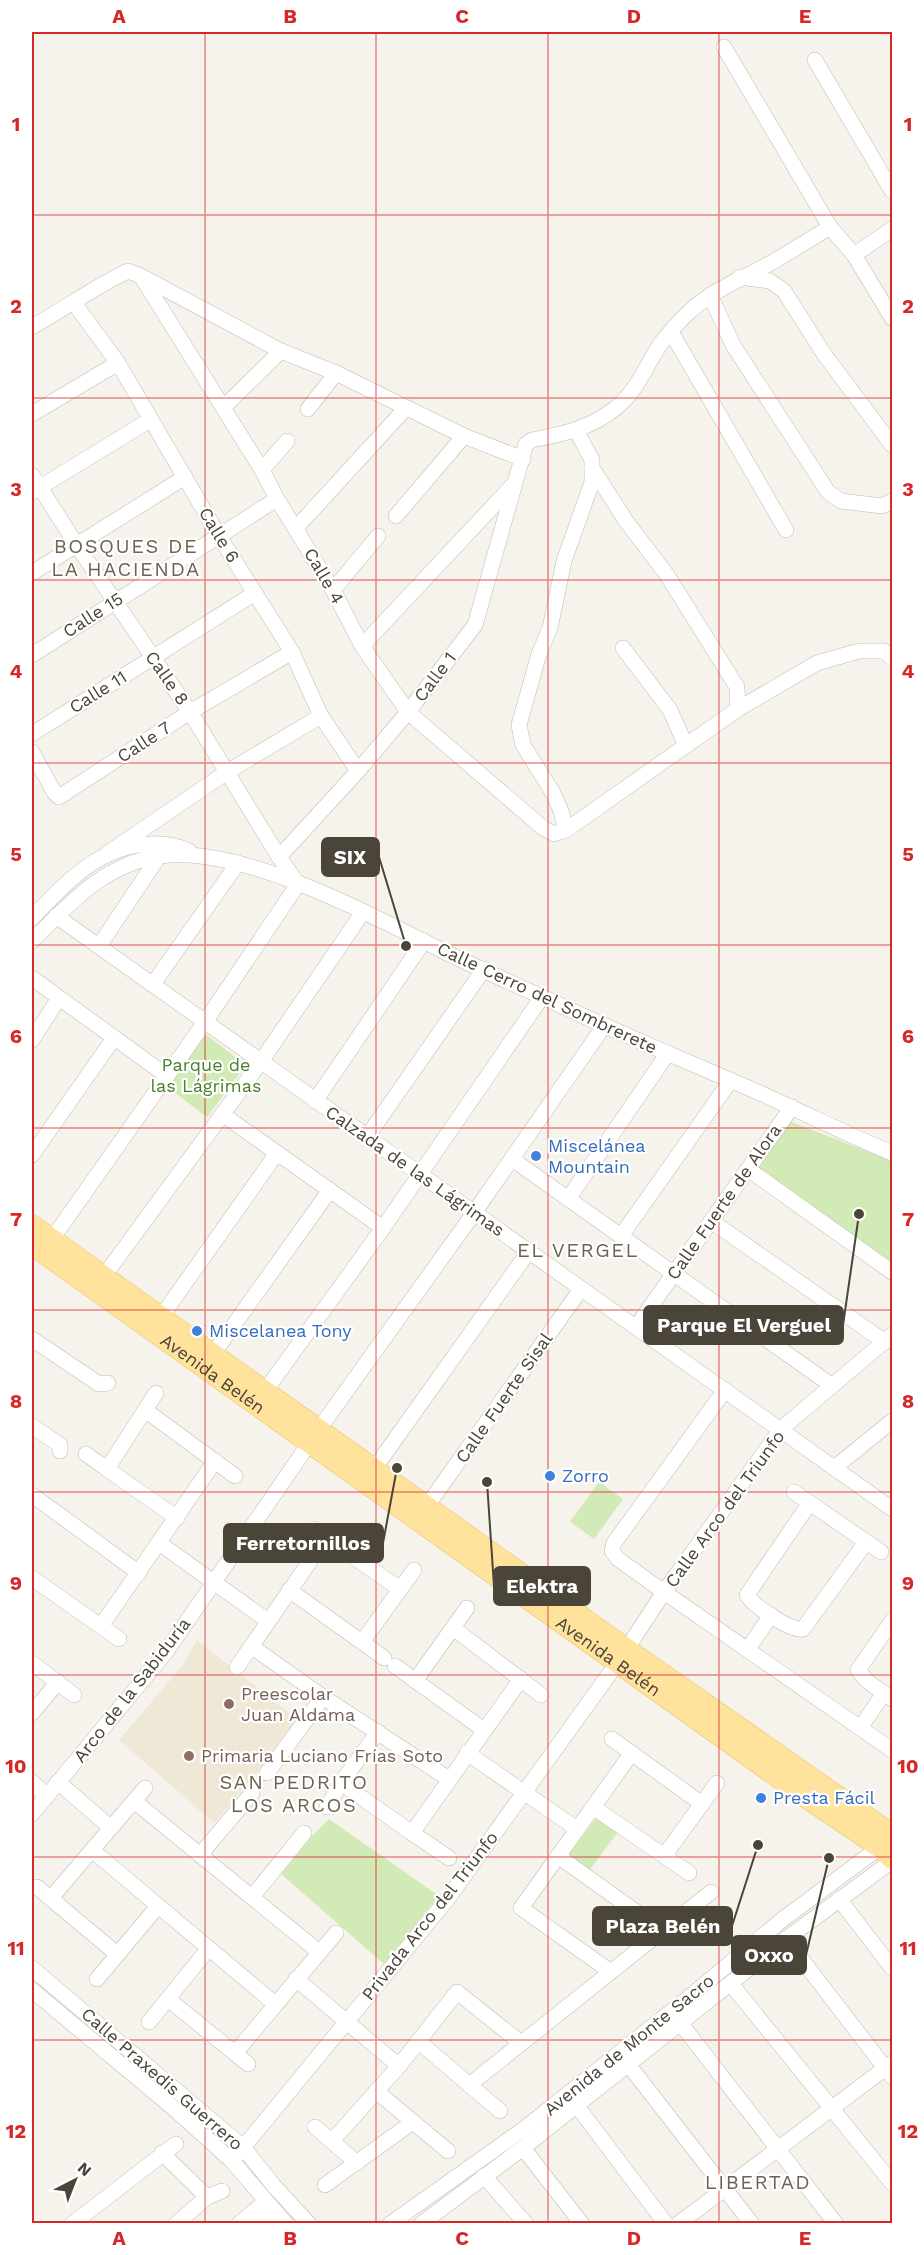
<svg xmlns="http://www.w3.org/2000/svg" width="924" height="2255" font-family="'Work Sans',sans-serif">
  <rect width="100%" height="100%" fill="#f6f3ec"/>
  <polygon fill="#efe8d6" points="197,1640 297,1719 258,1771 214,1823 119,1740 183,1665"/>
  <g fill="#d2eab5">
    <polygon points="206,1035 246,1065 207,1117 167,1087"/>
    <polygon points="789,1121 892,1161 892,1262 757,1167"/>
    <polygon points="599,1482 623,1499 594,1539 570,1522"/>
    <polygon points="598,1816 618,1832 588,1872 567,1857"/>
    <polygon points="329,1819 439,1896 384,1964 281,1874 312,1836"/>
  </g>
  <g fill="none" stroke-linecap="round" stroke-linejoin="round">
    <g stroke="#c2bbae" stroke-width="16">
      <g id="minor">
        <polyline points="724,47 830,227 854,255 892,318"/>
        <polyline points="815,60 892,191"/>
        <polyline points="854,255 892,229"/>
        <polyline points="141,276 262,470 277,499 333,590 362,646 408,712 543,828 554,834 566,830 738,709 817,663 859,651 884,651 892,658"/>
        <polyline points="740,277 770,281 784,291 824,354 892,445"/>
        <polyline points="710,295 733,345 828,492 841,501 882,506 892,501"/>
        <polyline points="74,303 118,363 219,536 292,652 321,716 358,771"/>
        <path d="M32,327C64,309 94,287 128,271L141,276L281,351L336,373L464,436L523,459"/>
        <polyline points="671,332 786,530"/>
        <polyline points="224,407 281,351"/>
        <polyline points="308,409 336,373"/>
        <polyline points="32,414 118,363"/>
        <polyline points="592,468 626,521 667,575 737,687 738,709"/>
        <polyline points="262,470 287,441"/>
        <polyline points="32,475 76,544 190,712 279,857 298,884 205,1022 52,1239"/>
        <polyline points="32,492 150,420"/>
        <polyline points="396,516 464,436"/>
        <polyline points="296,528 406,408"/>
        <polyline points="32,573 185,477"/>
        <polyline points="333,590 378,536"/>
        <polyline points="362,646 513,485"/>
        <polyline points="623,648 670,710 686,746"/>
        <polyline points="32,655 277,499"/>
        <polyline points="32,734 255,593"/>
        <polyline points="32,752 54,792 59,797 190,712 292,652"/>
        <polyline points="566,830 561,811 553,793 523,745 519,725 539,654 550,628 564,561 592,482 592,460 576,430"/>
        <polyline points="108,853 227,772 321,716"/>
        <path d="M279,857L358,771L408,712L475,625L526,444L532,440C563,434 592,428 617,407C637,391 647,364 661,343C669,333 679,321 689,312C714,289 742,279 771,263C791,251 811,239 830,227"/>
        <polyline points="56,916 892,1509"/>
        <path d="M32,918C65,884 98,846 149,844C164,843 176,845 189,851"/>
        <path d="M32,941C70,903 104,864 160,856C240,844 371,915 443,951C475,967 509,982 543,997C615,1032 689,1062 762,1094C805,1113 848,1135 892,1153"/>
        <polyline points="99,946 159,856"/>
        <polyline points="32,978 167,1076"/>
        <polyline points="153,984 238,863"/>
        <polyline points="32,1040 59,998"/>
        <polyline points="315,1101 424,941"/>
        <polyline points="222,1114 383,1228"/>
        <polyline points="367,1137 484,969"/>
        <polyline points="32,1155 114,1038"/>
        <polyline points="512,1159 831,1385"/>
        <polyline points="748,1169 892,1272"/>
        <polyline points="568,1199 668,1053"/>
        <polyline points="711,1221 885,1342"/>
        <polyline points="621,1236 731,1080"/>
        <polyline points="99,1283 260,1063 363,912"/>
        <polyline points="161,1317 277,1153"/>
        <polyline points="636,1327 792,1107"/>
        <polyline points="32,1339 99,1384 108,1383"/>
        <polyline points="213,1354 330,1190"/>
        <polyline points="725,1390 614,1543 612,1551 618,1559 664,1592 892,1750"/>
        <polyline points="265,1391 383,1228 542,997"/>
        <polyline points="156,1393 107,1469 177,1518"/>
        <polyline points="145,1410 235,1476"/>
        <polyline points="32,1426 60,1445 60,1451"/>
        <polyline points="86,1454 107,1469"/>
        <polyline points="834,1468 892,1421"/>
        <polyline points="374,1469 529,1251"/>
        <polyline points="794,1492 881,1552"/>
        <polyline points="32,1495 139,1573"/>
        <path d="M809,1504L747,1595C753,1606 792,1632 803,1629L866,1542"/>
        <polyline points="427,1506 581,1289"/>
        <polyline points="313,1529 400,1589"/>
        <polyline points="159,1543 268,1621"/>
        <polyline points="32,1578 119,1639"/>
        <polyline points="289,1590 384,1658"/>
        <polyline points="892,1621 858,1670 867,1681 892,1699"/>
        <polyline points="101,1626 215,1461"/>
        <polyline points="453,1628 541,1695"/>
        <polyline points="362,1642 414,1570"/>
        <polyline points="251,1646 323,1697 449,1779"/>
        <polyline points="748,1649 771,1615"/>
        <polyline points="32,1663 74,1695"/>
        <polyline points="395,1666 484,1730"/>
        <polyline points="237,1667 326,1538"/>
        <polyline points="415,1681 467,1608"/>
        <polyline points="32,1713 58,1682"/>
        <polyline points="860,1728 884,1693"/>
        <polyline points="612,1739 702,1804"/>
        <polyline points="467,1753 577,1829"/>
        <polyline points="267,1773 323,1697"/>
        <polyline points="32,1782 47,1796"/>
        <polyline points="58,1782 111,1828"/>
        <polyline points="341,1783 412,1833 521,1679"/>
        <polyline points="134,1801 319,1952"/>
        <polyline points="327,1807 341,1783 378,1732"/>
        <polyline points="593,1807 689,1873"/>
        <polyline points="32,1814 166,1652 319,1429 474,1213 604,1026"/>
        <polyline points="412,1833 449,1858"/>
        <polyline points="92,1850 275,2004"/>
        <polyline points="200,1855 252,1793"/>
        <polyline points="558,1856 663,1931"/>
        <polyline points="664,1856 717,1783"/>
        <polyline points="37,1887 117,1954"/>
        <polyline points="252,1897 304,1833"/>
        <polyline points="51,1898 145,1788"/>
        <polyline points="839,1899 892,1968"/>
        <polyline points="786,1939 892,2077"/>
        <polyline points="32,1968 243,2147 274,2186 309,2224"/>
        <polyline points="611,1972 521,1908 631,1754"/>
        <polyline points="97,1979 158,1906"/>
        <polyline points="296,1979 399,2066"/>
        <polyline points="731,1984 892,2183"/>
        <polyline points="32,1990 171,2106 232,2161 286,2224"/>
        <polyline points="168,1999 248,2064"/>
        <polyline points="149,2022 209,1948"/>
        <polyline points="681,2024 836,2224"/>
        <polyline points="418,2041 500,2111"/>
        <polyline points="235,2053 336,1933"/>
        <polyline points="628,2064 752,2224"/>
        <polyline points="469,2085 711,1892"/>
        <polyline points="376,2091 448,2151"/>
        <polyline points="577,2106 666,2224"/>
        <polyline points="315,2127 357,2163"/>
        <polyline points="332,2141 399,2066 457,1992 521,2043"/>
        <polyline points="523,2148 582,2224"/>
        <polyline points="162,2153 207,2197"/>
        <polyline points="232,2161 446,1901 618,1662 664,1592 781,1429 892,1335"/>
        <polyline points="484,2176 526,2224"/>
        <polyline points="325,2185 413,2122"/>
        <polyline points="72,2224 176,2144"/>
        <polyline points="176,2224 207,2197 222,2191"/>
        <polyline points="239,2224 266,2201"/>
        <polyline points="260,2224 275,2211"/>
        <polyline points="390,2224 525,2128 688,1998 783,1919 887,1842"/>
        <polyline points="421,2224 523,2148 786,1939 892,1861"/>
        <polyline points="678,2224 892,2063"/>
      </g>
    </g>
    <g stroke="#e6c16a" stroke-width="21">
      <g id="major">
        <polyline points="32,1225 627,1649 892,1834"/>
        <path id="s1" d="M32,1245L808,1799L879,1847L892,1859"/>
      </g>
    </g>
    <use href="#minor" stroke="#fff" stroke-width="15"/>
    <use href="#major" stroke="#ffe39c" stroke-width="20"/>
  </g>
  <path fill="none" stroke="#d62828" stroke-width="1.5" stroke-opacity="0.55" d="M205,32V2224M376,32V2224M548,32V2224M719,32V2224M32,215H892M32,398H892M32,580H892M32,763H892M32,945H892M32,1128H892M32,1310H892M32,1492H892M32,1675H892M32,1857H892M32,2040H892"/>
  <g fill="#3f7fe0" stroke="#fff" stroke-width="2">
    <circle cx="536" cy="1156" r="6"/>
    <circle cx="197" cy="1331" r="6"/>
    <circle cx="550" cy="1476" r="6"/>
    <circle cx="761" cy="1798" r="6"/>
  </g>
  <g fill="#8d6e63" stroke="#fff" stroke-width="2">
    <circle cx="229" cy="1704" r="6"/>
    <circle cx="189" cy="1756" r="6"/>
  </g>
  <g text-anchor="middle" stroke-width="4.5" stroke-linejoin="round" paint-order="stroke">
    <g font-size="18" fill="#4b4439" stroke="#fff">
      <text transform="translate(219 535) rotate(59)" y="6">Calle 6</text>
      <text transform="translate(324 576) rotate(60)" y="6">Calle 4</text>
      <text transform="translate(93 615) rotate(-33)" y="6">Calle 15</text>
      <text transform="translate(435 677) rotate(-53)" y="6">Calle 1</text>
      <text transform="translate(167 678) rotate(55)" y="6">Calle 8</text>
      <text transform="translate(98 692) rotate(-32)" y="6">Calle 11</text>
      <text transform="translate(144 742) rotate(-33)" y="6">Calle 7</text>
      <text transform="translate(547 998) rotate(25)" y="6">Calle Cerro del Sombrerete</text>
      <text transform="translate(415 1171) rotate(35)" y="6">Calzada de las Lágrimas</text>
      <text transform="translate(724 1202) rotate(-55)" y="6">Calle Fuerte de Alora</text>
      <text dy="6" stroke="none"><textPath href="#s1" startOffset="222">Avenida Belén</textPath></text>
      <text transform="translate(504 1398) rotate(-55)" y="6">Calle Fuerte Sisal</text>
      <text transform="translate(725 1509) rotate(-54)" y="6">Calle Arco del Triunfo</text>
      <text dy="6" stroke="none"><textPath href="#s1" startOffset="708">Avenida Belén</textPath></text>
      <text transform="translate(132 1690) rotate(-52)" y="6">Arco de la Sabiduría</text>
      <text transform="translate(430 1916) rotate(-52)" y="6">Privada Arco del Triunfo</text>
      <text transform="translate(629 2045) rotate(-39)" y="6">Avenida de Monte Sacro</text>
      <text transform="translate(162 2079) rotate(41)" y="6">Calle Praxedis Guerrero</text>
    </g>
    <g font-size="18" fill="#4a7f2a" stroke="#fff">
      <text x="206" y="1071">Parque de<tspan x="206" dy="21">las Lágrimas</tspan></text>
    </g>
    <g font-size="18" fill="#366cbe" stroke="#fff" text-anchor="start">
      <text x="548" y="1152">Miscelánea<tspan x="548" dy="21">Mountain</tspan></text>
      <text x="209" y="1337">Miscelanea Tony</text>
      <text x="562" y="1482">Zorro</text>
      <text x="773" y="1804">Presta Fácil</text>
    </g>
    <g font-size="18" fill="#785e54" stroke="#fff" text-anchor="start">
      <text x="241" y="1700">Preescolar<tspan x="241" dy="21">Juan Aldama</tspan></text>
      <text x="201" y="1762">Primaria Luciano Frías Soto</text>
    </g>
    <g font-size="20" letter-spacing="1.5" fill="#6e6250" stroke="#fff">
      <text x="126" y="553">BOSQUES DE<tspan x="126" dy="23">LA HACIENDA</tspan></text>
      <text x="578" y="1257">EL VERGEL</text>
      <text x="294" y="1789">SAN PEDRITO<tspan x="294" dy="23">LOS ARCOS</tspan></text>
      <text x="758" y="2189">LIBERTAD</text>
    </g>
  </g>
  <path fill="none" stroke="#4b4439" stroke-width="2" d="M406 946L379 857M859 1214L843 1325M397 1468L383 1543M487 1482L494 1586M758 1845L732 1926M829 1858L806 1955"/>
  <g fill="#4b4439" stroke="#fff" stroke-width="2">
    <circle cx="406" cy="946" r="6"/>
    <circle cx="859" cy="1214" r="6"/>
    <circle cx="397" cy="1468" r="6"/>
    <circle cx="487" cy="1482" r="6"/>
    <circle cx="758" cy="1845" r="6"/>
    <circle cx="829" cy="1858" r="6"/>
  </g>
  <g fill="#4b4439" stroke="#4b4439" stroke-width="2">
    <rect x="322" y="838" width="57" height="38" rx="6"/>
    <rect x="644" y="1306" width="199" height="38" rx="6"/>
    <rect x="224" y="1524" width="159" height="38" rx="6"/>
    <rect x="494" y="1567" width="96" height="38" rx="6"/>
    <rect x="593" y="1907" width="139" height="38" rx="6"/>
    <rect x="732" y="1936" width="74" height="38" rx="6"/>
  </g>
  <g font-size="20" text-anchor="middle" font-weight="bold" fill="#fff">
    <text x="350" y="864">SIX</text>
    <text x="744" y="1332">Parque El Verguel</text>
    <text x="303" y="1550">Ferretornillos</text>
    <text x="542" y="1593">Elektra</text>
    <text x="663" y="1933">Plaza Belén</text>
    <text x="769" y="1962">Oxxo</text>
  </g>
  <rect width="924" height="2255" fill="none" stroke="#ffffff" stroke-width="66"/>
  <g transform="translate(75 2180) rotate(42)" stroke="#ffffff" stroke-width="4.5" paint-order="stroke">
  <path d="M0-4.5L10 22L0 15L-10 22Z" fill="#4b4439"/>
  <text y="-9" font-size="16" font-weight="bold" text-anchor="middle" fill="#4b4439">N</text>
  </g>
  <rect x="33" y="33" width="858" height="2189" fill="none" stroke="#d62828" stroke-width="2"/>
  <g font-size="20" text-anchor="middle" font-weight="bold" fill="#d62828">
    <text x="119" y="23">A</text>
    <text x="290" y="23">B</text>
    <text x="462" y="23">C</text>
    <text x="634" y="23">D</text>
    <text x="805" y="23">E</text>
    <text x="16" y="131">1</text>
    <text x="908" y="131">1</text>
    <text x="16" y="313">2</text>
    <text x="908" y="313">2</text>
    <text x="16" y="496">3</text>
    <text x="908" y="496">3</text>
    <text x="16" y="678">4</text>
    <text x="908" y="678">4</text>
    <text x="16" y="861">5</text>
    <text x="908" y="861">5</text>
    <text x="16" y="1043">6</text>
    <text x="908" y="1043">6</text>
    <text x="16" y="1226">7</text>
    <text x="908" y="1226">7</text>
    <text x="16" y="1408">8</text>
    <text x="908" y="1408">8</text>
    <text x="16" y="1590">9</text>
    <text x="908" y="1590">9</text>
    <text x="16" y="1773">10</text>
    <text x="908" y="1773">10</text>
    <text x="16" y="1955">11</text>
    <text x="908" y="1955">11</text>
    <text x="16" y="2138">12</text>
    <text x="908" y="2138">12</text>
    <text x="119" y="2245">A</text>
    <text x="290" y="2245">B</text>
    <text x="462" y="2245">C</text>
    <text x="634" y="2245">D</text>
    <text x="805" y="2245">E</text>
  </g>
</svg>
